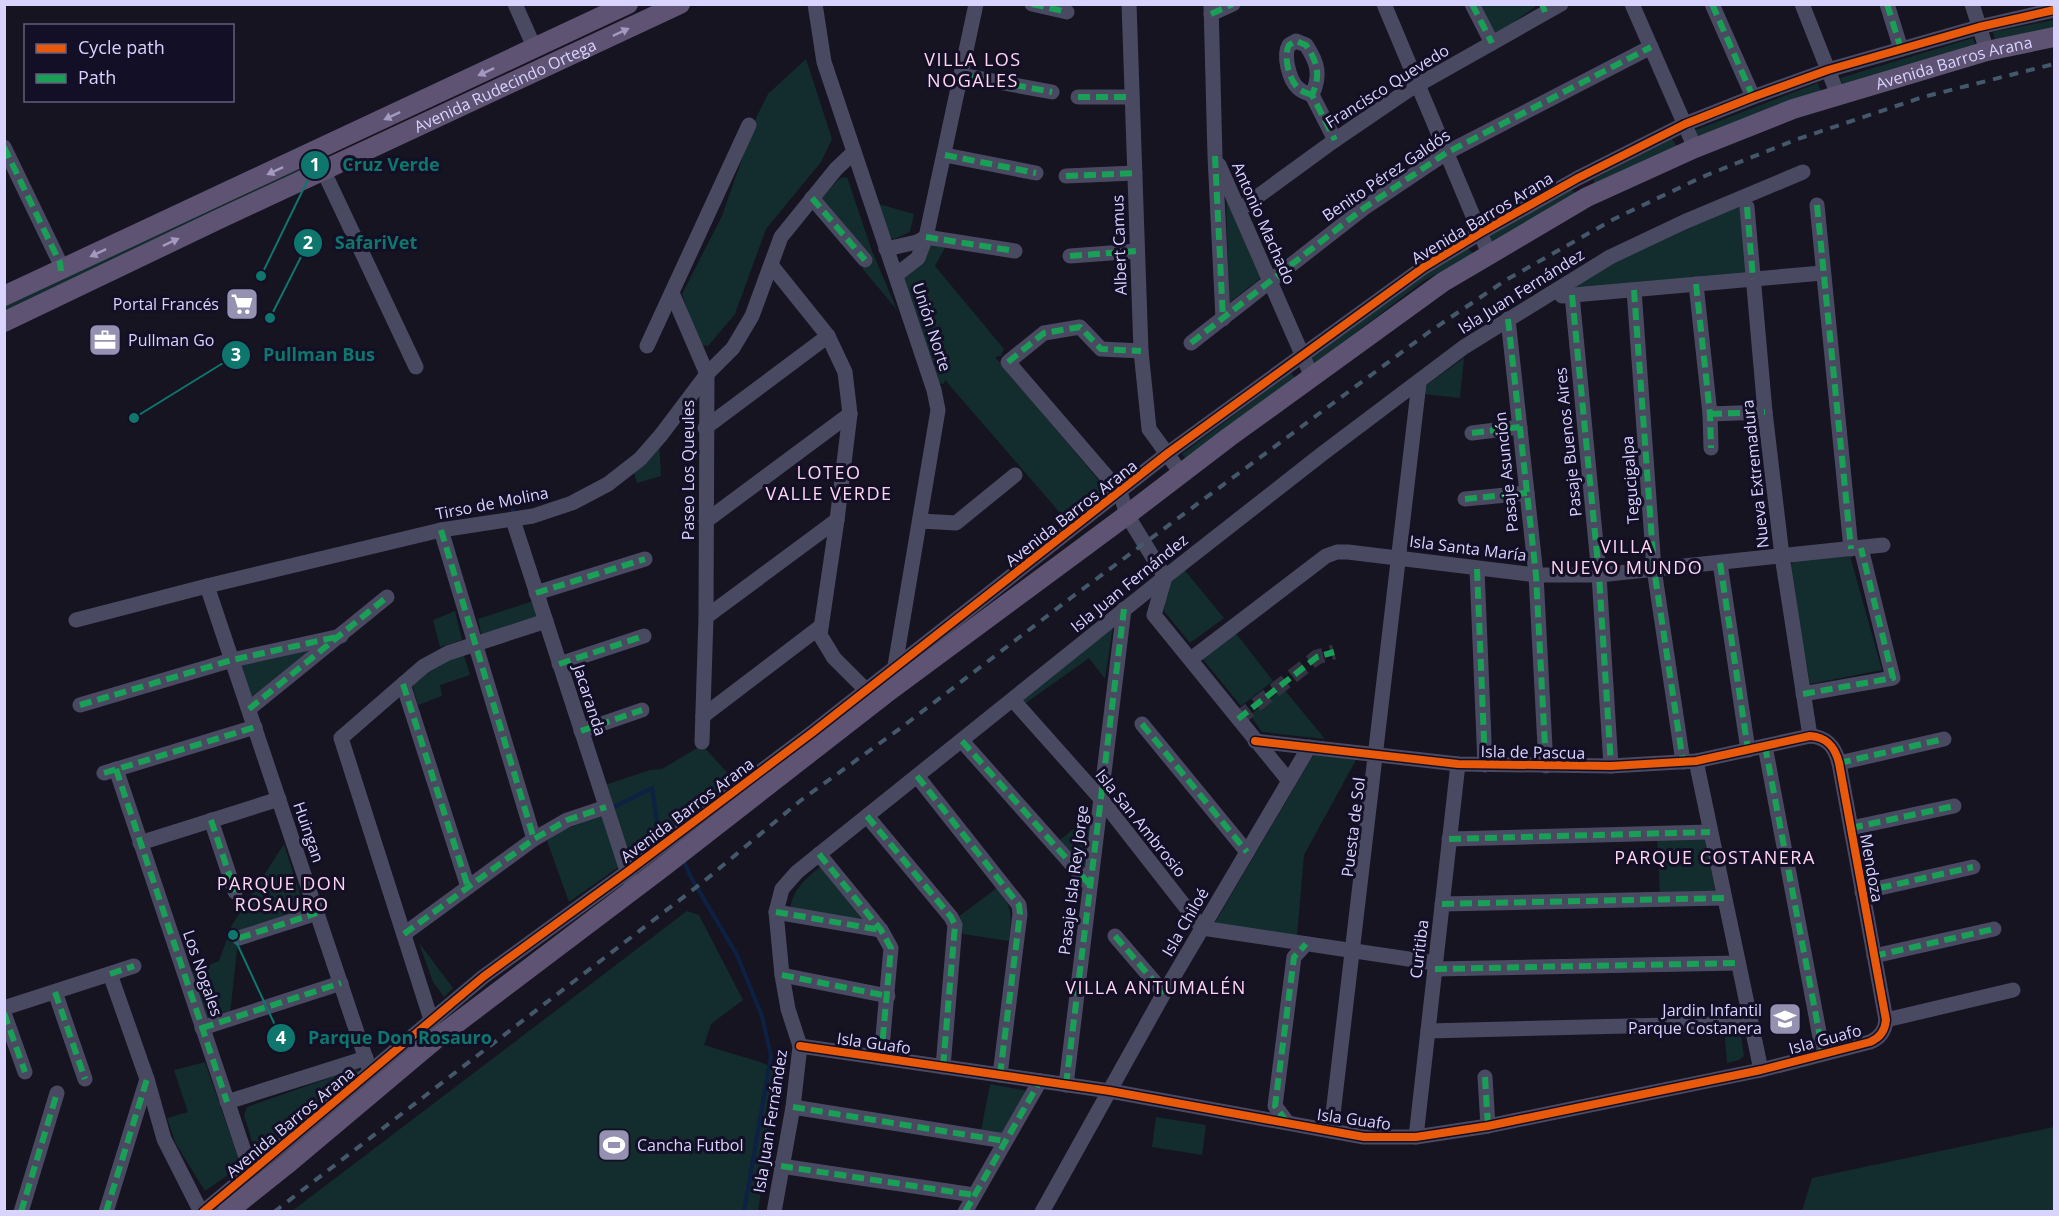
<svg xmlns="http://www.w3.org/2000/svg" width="2059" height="1216" font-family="'Open Sans',sans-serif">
  <rect width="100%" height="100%" fill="#161421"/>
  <g fill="#132c2d">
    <polygon points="1481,5 1534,5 1535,7 1496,35"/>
    <polygon points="2054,20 2054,30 1996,44 1993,32"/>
    <polygon points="1973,38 1977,49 1845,90 1840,78"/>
    <polygon points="806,59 832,139 821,162 766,229 735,314 708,346 701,345 697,340 682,294 722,216 757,116 768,94"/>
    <polygon points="1818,83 1822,94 1697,140 1693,131"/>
    <polygon points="1672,139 1678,148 1595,189 1594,179"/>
    <polygon points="315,157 319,166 5,314 5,300"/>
    <polygon points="847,177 872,251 897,310 862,268 869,263 819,200 840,178"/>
    <polygon points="1568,188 1578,194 1492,244 1488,233"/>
    <polygon points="1226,196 1263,276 1229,303"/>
    <polygon points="875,203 914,214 910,232 894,239 888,237"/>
    <polygon points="1740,203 1747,276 1565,291 1580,278"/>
    <polygon points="932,240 947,244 935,266 1004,349 1001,356 995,357 1107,490 1068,522 945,380 944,384 936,383 900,278"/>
    <polygon points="1466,247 1474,254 1425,280 1314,364 1308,357"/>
    <polygon points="1464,358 1460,398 1424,394 1425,386"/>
    <polygon points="1291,373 1296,379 1187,461 1182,454"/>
    <polygon points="659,440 661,476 637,483 633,469"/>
    <polygon points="1850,556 1882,670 1810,684 1789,566 1796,560"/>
    <polygon points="1182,567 1224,618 1190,643 1164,611 1166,579"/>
    <polygon points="536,600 542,617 482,638 478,619"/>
    <polygon points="455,611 462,640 440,647 433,620"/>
    <polygon points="1113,626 1105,679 1089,658 1023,705 1019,701"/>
    <polygon points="1235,632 1273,681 1241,706 1201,657"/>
    <polygon points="317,646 253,700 241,663"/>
    <polygon points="463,653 470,675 440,685 442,696 418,705 412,684 442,659"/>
    <polygon points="1283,688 1325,739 1262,732 1250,715"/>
    <polygon points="702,745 736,782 632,861 605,785 650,770 662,769"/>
    <polygon points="1315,752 1357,758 1304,855 1297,936 1213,926"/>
    <polygon points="1093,813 1088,869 1084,871 1059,841"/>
    <polygon points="603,815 620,866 569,902 547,841 558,832"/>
    <polygon points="1657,837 1704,837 1716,893 1660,895"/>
    <polygon points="284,844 305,910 239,932 230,1014 206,1021 191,972 219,961 232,925"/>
    <path d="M821,866L867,922L790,911C792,889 806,879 821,866Z"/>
    <path d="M998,887C1013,910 1012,915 1009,941L963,934L958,917Z"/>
    <polygon points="687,911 699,915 743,1000 711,1024 704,1045 760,1062 783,1072 771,1128 758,1211 292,1211"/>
    <polygon points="419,943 453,988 444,997 433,982"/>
    <polygon points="1724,1026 1740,1029 1744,1056 1739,1060 1727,1063"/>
    <polygon points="205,1062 241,1166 205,1191 176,1144 167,1118 188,1112 174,1070"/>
    <polygon points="355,1069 359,1071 358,1073 264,1152 257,1151 254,1148 244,1115 247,1107"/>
    <polygon points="990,1084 1029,1091 1003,1135 981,1131"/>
    <polygon points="1156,1117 1206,1125 1202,1155 1152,1147"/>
    <polygon points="2054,1127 2054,1211 1802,1211 1812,1178"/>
  </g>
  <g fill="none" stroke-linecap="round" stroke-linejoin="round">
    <g stroke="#0d2144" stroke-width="4">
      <polyline points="510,501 514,515"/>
      <polyline points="612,808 652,788 658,829 665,838"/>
      <polyline points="683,860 692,879 737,955 762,1016 771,1056 744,1212"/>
    </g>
    <polyline stroke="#333142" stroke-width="15" stroke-dasharray="15 8" stroke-linecap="butt" points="1238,719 1317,657 1334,652"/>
    <g stroke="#4a4962" stroke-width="15">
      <polyline points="515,4 535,49"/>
      <polyline points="815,4 824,62 934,390 938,410 894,672"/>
      <polyline points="1032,4 1067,12"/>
      <polyline points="1129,4 1141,351 1149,429 1181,473"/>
      <polyline points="1211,4 1215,156 1223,319"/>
      <polyline points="1384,4 1489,254"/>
      <polyline points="1472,4 1492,43"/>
      <polyline points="1632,4 1695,148"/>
      <polyline points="1712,4 1753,97"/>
      <polyline points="1802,4 1838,95"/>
      <polyline points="1887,4 1901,49"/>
      <polyline points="1972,4 1987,51"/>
      <polyline points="1211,14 1233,4"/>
      <polyline points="961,75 1052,92"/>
      <path d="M1312,95C1307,93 1302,92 1298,88C1289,80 1283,55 1289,45L1296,41L1306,45C1318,63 1321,75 1312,95L1335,140"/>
      <polyline points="1078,97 1132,97"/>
      <polyline points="4,147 60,263 61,271"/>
      <polyline points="945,155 1036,173"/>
      <polyline points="1219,165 1312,377"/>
      <polyline points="324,172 416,367"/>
      <polyline points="1066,176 1135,173"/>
      <polyline points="812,198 865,260"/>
      <polyline points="1817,205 1851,549"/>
      <polyline points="1747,207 1765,412 1782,556 1810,736"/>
      <polyline points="1239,210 1335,140 1407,91 1561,4"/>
      <polyline points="926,237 1015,251"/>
      <polyline points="886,249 917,242 926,237"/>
      <polyline points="1070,256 1137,251"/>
      <polyline points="771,265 828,336 845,372 850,414 837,520 820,635 834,658 874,698"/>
      <polyline points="896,275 918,258 926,237 976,4"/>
      <polyline points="1696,284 1710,414 1711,448"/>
      <polyline points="1634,290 1654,569 1683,762"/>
      <polyline points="672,293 707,374 706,617 702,742"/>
      <polyline points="1572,295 1599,575 1611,766"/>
      <polyline points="1562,296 1822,273"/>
      <polyline points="1508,319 1536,575 1546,766"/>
      <polyline points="1191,343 1364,208 1446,153 1651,47"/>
      <polyline points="647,346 749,125"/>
      <polyline points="1141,351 1101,349 1080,327 1044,333 1008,362 1120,492 1127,515 1165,577 1154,615 1289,781"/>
      <polyline points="1710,414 1765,412"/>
      <polyline points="705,428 828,336"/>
      <polyline points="1472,433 1520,427"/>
      <polyline points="1465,499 1527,493"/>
      <polyline points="513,520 630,880"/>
      <polyline points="706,521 850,414"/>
      <polyline points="920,521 956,523 1015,475"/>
      <polyline points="441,530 534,839"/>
      <polyline points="1720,563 1748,750"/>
      <polyline points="1477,569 1485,765"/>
      <polyline points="207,586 373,1080"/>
      <polyline points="536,593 645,559"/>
      <polyline points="706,617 837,520"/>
      <polyline points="76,620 207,586 441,530 533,516 572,503 608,484 640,459 661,435 707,374 733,348 752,316 781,237 836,169 854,152"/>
      <polyline points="1191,659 1326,556 1337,552 1348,552 1536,575 1599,575 1883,545"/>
      <polyline points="559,664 644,636"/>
      <polyline points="403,684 468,887"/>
      <polyline points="1803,694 1893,678 1861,548"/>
      <polyline points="1013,700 1101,799 1202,928 1435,963"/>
      <polyline points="80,705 232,660 341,636"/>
      <polyline points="249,709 387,597"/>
      <polyline points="703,716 820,627"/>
      <polyline points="1142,724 1247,852"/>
      <polyline points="581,731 642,710"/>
      <polyline points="962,741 1090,885"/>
      <polyline points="1765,746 1823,1053"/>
      <polyline points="1696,761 1761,1070"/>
      <polyline points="1839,763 1944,739"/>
      <polyline points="116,769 251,1172 256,1180"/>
      <polyline points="104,773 255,727"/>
      <polyline points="917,776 1019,905 1020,914 1000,1075"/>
      <polyline points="867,816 951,917 955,925 943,1067"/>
      <polyline points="211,820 235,892"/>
      <polyline points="1851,828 1954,806"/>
      <polyline points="1449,839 1710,832"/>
      <polyline points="140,843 279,799"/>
      <polyline points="819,854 881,930 891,948 881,1058"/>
      <polyline points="1862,892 1973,867"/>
      <polyline points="1442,904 1724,898"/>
      <polyline points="776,912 881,930"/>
      <polyline points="404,934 534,839 567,820 606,807"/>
      <polyline points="1115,936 1164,993"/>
      <polyline points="239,938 317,913"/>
      <polyline points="1874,956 1994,929"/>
      <polyline points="1435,969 1738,963"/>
      <polyline points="110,974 147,1079 164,1139 201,1212"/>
      <polyline points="782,975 888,996"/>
      <polyline points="55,992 85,1079"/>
      <polyline points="4,1008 134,966"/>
      <polyline points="4,1013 25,1072"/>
      <polyline points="1886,1020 2013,990"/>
      <polyline points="202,1028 341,983"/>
      <polyline points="434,1029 341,738 424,666 448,653 546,621"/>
      <polyline points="1428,1031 1751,1023"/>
      <path d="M800,1046L1110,1091L1364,1137H1416L1488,1126L1761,1070L1870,1042C1880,1038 1885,1031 1886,1020L1839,763C1835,747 1827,737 1810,736L1696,761L1611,766L1458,764L1255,741"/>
      <polyline points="1485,1077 1488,1126"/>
      <polyline points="1066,1085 1124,609"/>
      <polyline points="227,1102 366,1058"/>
      <polyline points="793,1107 1005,1141"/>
      <polyline points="1287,1122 1275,1106 1294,957 1306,944"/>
      <polyline points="1331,1131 1419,383"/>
      <polyline points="1416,1137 1458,764"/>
      <polyline points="781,1166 974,1195"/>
      <polyline points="21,1212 57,1093"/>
      <polyline points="106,1212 147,1079"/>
      <polyline points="203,1212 483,977 627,872 813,732 1168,453 1424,267 1480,233 1578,178 1685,124 1753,97 1828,70 1979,27 2054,10"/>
      <polyline points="774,1212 793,1107 800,1046 788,1009 782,975 776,912 782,889 797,872 1165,577 1322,454 1464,347 1610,257 1684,222 1803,172"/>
      <polyline points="965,1212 1040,1081"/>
      <polyline points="1042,1212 1164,993 1309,747"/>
    </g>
    <g stroke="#5e5373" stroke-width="20">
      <polyline points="4,296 628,4"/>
      <path id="s1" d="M4,322L217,220L680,4"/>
      <path id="s2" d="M227,1212L286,1165L437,1038L663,867L885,694L1127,515L1229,437L1443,282L1587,197L1695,148L1793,109L1987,51L2054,37"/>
    </g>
    <polyline stroke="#43596b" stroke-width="4" stroke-dasharray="9 8" stroke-linecap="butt" points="274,1212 703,882 800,801 902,727 1072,597 1429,332 1506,280 1614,219 1702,177 1795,140 1923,97 2054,64"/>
    <g stroke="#1a9f57" stroke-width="6" stroke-dasharray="12 6" stroke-linecap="butt">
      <polyline points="1032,4 1067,12"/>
      <polyline points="1472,4 1492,43"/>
      <polyline points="1542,4 1545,12"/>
      <polyline points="1712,4 1753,97"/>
      <polyline points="1887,4 1901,49"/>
      <polyline points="1211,14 1233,4"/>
      <polyline points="961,75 1052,92"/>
      <path d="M1312,95C1307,93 1302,92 1298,88C1289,80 1283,55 1289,45L1296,41L1306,45C1318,63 1321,75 1312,95L1335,140"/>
      <polyline points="1078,97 1132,97"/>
      <polyline points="4,147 60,263 61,271"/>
      <polyline points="945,155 1036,173"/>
      <polyline points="1215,156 1223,319"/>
      <polyline points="1066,176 1135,173"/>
      <polyline points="812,198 865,260"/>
      <polyline points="1817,205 1851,549"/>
      <polyline points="1747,207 1753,279"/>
      <polyline points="926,237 1015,251"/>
      <polyline points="1070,256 1137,251"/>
      <polyline points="1696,284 1710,414 1711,448"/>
      <polyline points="1634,290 1654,569 1683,762"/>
      <polyline points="1572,295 1599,575 1611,766"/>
      <polyline points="1508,319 1536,575 1546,766"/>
      <polyline points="1191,343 1364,208 1446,153 1651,47"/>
      <polyline points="1008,362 1044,333 1080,327 1101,349 1141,351"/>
      <polyline points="1710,414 1765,412"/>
      <polyline points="1472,433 1520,427"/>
      <polyline points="1465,499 1527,493"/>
      <polyline points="441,530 534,839"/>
      <polyline points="1720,563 1748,750"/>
      <polyline points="1477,569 1485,765"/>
      <polyline points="536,593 645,559"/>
      <polyline points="559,664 644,636"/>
      <polyline points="403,684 468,887"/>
      <polyline points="1803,694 1893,678 1861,548"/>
      <polyline points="80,705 232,660 341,636"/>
      <polyline points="249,709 387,597"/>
      <polyline points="1238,719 1317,657 1334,652"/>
      <polyline points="1142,724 1247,852"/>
      <polyline points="581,731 642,710"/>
      <polyline points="962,741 1090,885"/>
      <polyline points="1765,746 1823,1053"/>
      <polyline points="1839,763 1944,739"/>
      <polyline points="116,769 227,1102"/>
      <polyline points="104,773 255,727"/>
      <polyline points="917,776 1019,905 1020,914 1000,1075"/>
      <polyline points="867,816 951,917 955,925 943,1067"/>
      <polyline points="211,820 235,892"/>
      <polyline points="1851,828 1954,806"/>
      <polyline points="1449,839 1710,832"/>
      <polyline points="819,854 881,930 891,948 881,1058"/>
      <polyline points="1862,892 1973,867"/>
      <polyline points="1442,904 1724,898"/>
      <polyline points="776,912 881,930"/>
      <polyline points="404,934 534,839 567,820 606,807"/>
      <polyline points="1115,936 1164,993"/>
      <polyline points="239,938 317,913"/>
      <polyline points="1874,956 1994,929"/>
      <polyline points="1435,969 1738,963"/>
      <polyline points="110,974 134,966"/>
      <polyline points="782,975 888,996"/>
      <polyline points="55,992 85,1079"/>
      <polyline points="4,1013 25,1072"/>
      <polyline points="202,1028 341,983"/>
      <polyline points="1485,1077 1488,1126"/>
      <polyline points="1066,1085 1124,609"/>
      <polyline points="793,1107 1005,1141"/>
      <polyline points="1287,1122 1275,1106 1294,957 1306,944"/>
      <polyline points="781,1166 974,1195"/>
      <polyline points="21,1212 57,1093"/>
      <polyline points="106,1212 147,1079"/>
      <polyline points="965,1212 1040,1081"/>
    </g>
    <g stroke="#130f26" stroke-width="11">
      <g id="cycleway">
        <path d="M800,1046L1110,1091L1364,1137H1416L1488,1126L1761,1070L1870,1042C1880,1038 1885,1031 1886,1020L1839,763C1835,747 1827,737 1810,736L1696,761L1611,766L1458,764L1255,741"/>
        <polyline points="203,1212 483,977 627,872 813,732 1168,453 1424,267 1480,233 1578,178 1685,124 1753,97 1828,70 1979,27 2054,10"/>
      </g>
    </g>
    <use href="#cycleway" stroke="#e8590c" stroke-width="8"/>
  </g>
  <defs><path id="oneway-solid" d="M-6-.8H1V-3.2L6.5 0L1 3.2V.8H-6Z" transform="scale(1.5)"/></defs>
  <g fill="#a29ac0">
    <use href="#oneway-solid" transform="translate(621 32) rotate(-25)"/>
    <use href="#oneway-solid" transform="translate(486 72) rotate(155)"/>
    <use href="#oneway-solid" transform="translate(392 116) rotate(155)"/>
    <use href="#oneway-solid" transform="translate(275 171) rotate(155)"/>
    <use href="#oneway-solid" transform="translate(171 242) rotate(-25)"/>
    <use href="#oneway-solid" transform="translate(98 253) rotate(155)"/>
  </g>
  <defs>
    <g id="supermarket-square" transform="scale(1.725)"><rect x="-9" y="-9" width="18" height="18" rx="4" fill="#9591b1" stroke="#130f26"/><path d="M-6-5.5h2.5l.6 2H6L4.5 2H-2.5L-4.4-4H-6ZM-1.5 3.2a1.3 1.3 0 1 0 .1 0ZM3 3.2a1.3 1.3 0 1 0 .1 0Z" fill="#fff"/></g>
    <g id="office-square" transform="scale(1.725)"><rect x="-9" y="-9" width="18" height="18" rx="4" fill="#9591b1" stroke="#130f26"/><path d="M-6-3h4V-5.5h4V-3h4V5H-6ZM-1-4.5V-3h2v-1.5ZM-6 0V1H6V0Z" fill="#fff"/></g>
    <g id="school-square" transform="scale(1.725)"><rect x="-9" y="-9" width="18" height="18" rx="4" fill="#9591b1" stroke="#130f26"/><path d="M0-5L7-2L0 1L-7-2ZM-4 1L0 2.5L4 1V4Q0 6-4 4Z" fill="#fff"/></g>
    <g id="stadium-square" transform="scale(1.725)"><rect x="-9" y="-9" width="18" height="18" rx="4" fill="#9591b1" stroke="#130f26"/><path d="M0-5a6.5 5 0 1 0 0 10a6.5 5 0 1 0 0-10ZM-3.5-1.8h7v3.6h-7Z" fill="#fff"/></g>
  </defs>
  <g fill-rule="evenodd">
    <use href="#supermarket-square" x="242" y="304"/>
    <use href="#office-square" x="105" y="340"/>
    <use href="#school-square" x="1785" y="1019"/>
    <use href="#stadium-square" x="614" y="1145"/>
  </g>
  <g text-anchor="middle" stroke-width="6" stroke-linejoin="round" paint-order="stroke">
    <g font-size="16" fill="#d9d4ff" stroke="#130f26">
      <text dy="6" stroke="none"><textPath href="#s2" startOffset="2090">Avenida Barros Arana</textPath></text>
      <text dy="6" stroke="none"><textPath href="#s1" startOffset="554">Avenida Rudecindo Ortega</textPath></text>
      <text transform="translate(1387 86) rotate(-32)" y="6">Francisco Quevedo</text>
      <text transform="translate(1386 175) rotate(-34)" y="6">Benito Pérez Galdós</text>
      <text transform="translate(1482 218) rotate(-31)" y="6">Avenida Barros Arana</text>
      <text transform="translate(1264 223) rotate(66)" y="6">Antonio Machado</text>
      <text transform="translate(1119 245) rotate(-92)" y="6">Albert Camus</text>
      <text transform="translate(1521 291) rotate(-32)" y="6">Isla Juan Fernández</text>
      <text transform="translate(932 327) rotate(72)" y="6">Unión Norte</text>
      <text transform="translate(1568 442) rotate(-96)" y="6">Pasaje Buenos Aires</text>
      <text transform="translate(688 470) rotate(-90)" y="6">Paseo Los Queules</text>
      <text transform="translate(1506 472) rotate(-96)" y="6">Pasaje Asunción</text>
      <text transform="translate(1755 474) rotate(-96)" y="6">Nueva Extremadura</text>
      <text transform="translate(1630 480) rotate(-94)" y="6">Tegucigalpa</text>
      <text transform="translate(492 503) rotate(-11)" y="6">Tirso de Molina</text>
      <text transform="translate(1071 513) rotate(-38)" y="6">Avenida Barros Arana</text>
      <text transform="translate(1468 548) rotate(7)" y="6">Isla Santa María</text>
      <text transform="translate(1129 583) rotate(-39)" y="6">Isla Juan Fernández</text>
      <text transform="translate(590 700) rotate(72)" y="6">Jacaranda</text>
      <text transform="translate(1533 752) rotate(1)" y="6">Isla de Pascua</text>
      <text transform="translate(687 810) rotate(-37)" y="6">Avenida Barros Arana</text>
      <text transform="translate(1141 823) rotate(51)" y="6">Isla San Ambrosio</text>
      <text transform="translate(1353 827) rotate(-83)" y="6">Puesta de Sol</text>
      <text transform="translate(309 832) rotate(71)" y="6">Huingan</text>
      <text transform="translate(1872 868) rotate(80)" y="6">Mendoza</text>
      <text transform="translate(1073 880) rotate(-83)" y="6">Pasaje Isla Rey Jorge</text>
      <text transform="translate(1185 922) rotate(-60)" y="6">Isla Chiloé</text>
      <text transform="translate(1419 949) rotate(-83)" y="6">Curitiba</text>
      <text transform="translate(203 973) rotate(71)" y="6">Los Nogales</text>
      <text transform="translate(1825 1039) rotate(-15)" y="6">Isla Guafo</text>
      <text transform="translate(874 1043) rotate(8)" y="6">Isla Guafo</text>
      <text transform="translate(1354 1119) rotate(8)" y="6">Isla Guafo</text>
      <text transform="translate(770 1121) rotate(-81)" y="6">Isla Juan Fernández</text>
      <text transform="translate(290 1122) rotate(-40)" y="6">Avenida Barros Arana</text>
    </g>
    <g font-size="16" fill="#d9d4ff" stroke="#130f26" text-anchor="end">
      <text x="219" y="310">Portal Francés</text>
      <text x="128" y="346" text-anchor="start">Pullman Go</text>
      <text x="1762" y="1016">Jardin Infantil<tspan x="1762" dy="18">Parque Costanera</tspan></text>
      <text x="637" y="1151" text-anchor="start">Cancha Futbol</text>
    </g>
    <g font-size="18" letter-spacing="1.5" fill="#ffd6f0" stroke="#130f26">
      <text x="973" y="66">VILLA LOS<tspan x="973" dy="21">NOGALES</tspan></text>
      <text x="829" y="479">LOTEO<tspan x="829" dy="21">VALLE VERDE</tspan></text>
      <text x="1627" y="553">VILLA<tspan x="1627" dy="21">NUEVO MUNDO</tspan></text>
      <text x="1715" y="864">PARQUE COSTANERA</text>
      <text x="282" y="890">PARQUE DON<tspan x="282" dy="21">ROSAURO</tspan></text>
      <text x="1156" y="994">VILLA ANTUMALÉN</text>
    </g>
  </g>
  <path fill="none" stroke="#0f766e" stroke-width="2" d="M261 276L315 165M270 318L308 243M134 418L236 355M233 935L281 1038"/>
  <g fill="#0f766e" stroke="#130f26" stroke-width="2">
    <circle cx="261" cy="276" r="6"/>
    <circle cx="270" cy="318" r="6"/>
    <circle cx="134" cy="418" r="6"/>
    <circle cx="233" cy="935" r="6"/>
    <circle cx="315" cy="165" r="15"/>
    <circle cx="308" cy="243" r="15"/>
    <circle cx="236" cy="355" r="15"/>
    <circle cx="281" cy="1038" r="15"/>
  </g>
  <g font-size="18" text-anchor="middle" font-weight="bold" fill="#fff">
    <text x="315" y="171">1</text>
    <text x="308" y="249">2</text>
    <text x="236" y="361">3</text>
    <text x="281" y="1044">4</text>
  </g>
  <g font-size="18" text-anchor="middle" font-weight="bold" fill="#0f766e" stroke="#130f26" stroke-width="6" stroke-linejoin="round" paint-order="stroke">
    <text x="391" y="171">Cruz Verde</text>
    <text x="376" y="249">SafariVet</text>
    <text x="319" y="361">Pullman Bus</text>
    <text x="400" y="1044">Parque Don Rosauro</text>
  </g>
  <rect width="2059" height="1216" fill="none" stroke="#d9d4ff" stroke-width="12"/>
  <rect x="24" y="24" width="210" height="78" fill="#130f26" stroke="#625e7d" stroke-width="1.5"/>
  <rect x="36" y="44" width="30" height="9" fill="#e8590c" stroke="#625e7d" stroke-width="1.5"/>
  <text x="78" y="54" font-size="18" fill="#d9d4ff">Cycle path</text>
  <rect x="36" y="74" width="30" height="9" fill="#1a9f57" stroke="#625e7d" stroke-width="1.5"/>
  <text x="78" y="84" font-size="18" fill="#d9d4ff">Path</text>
</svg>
